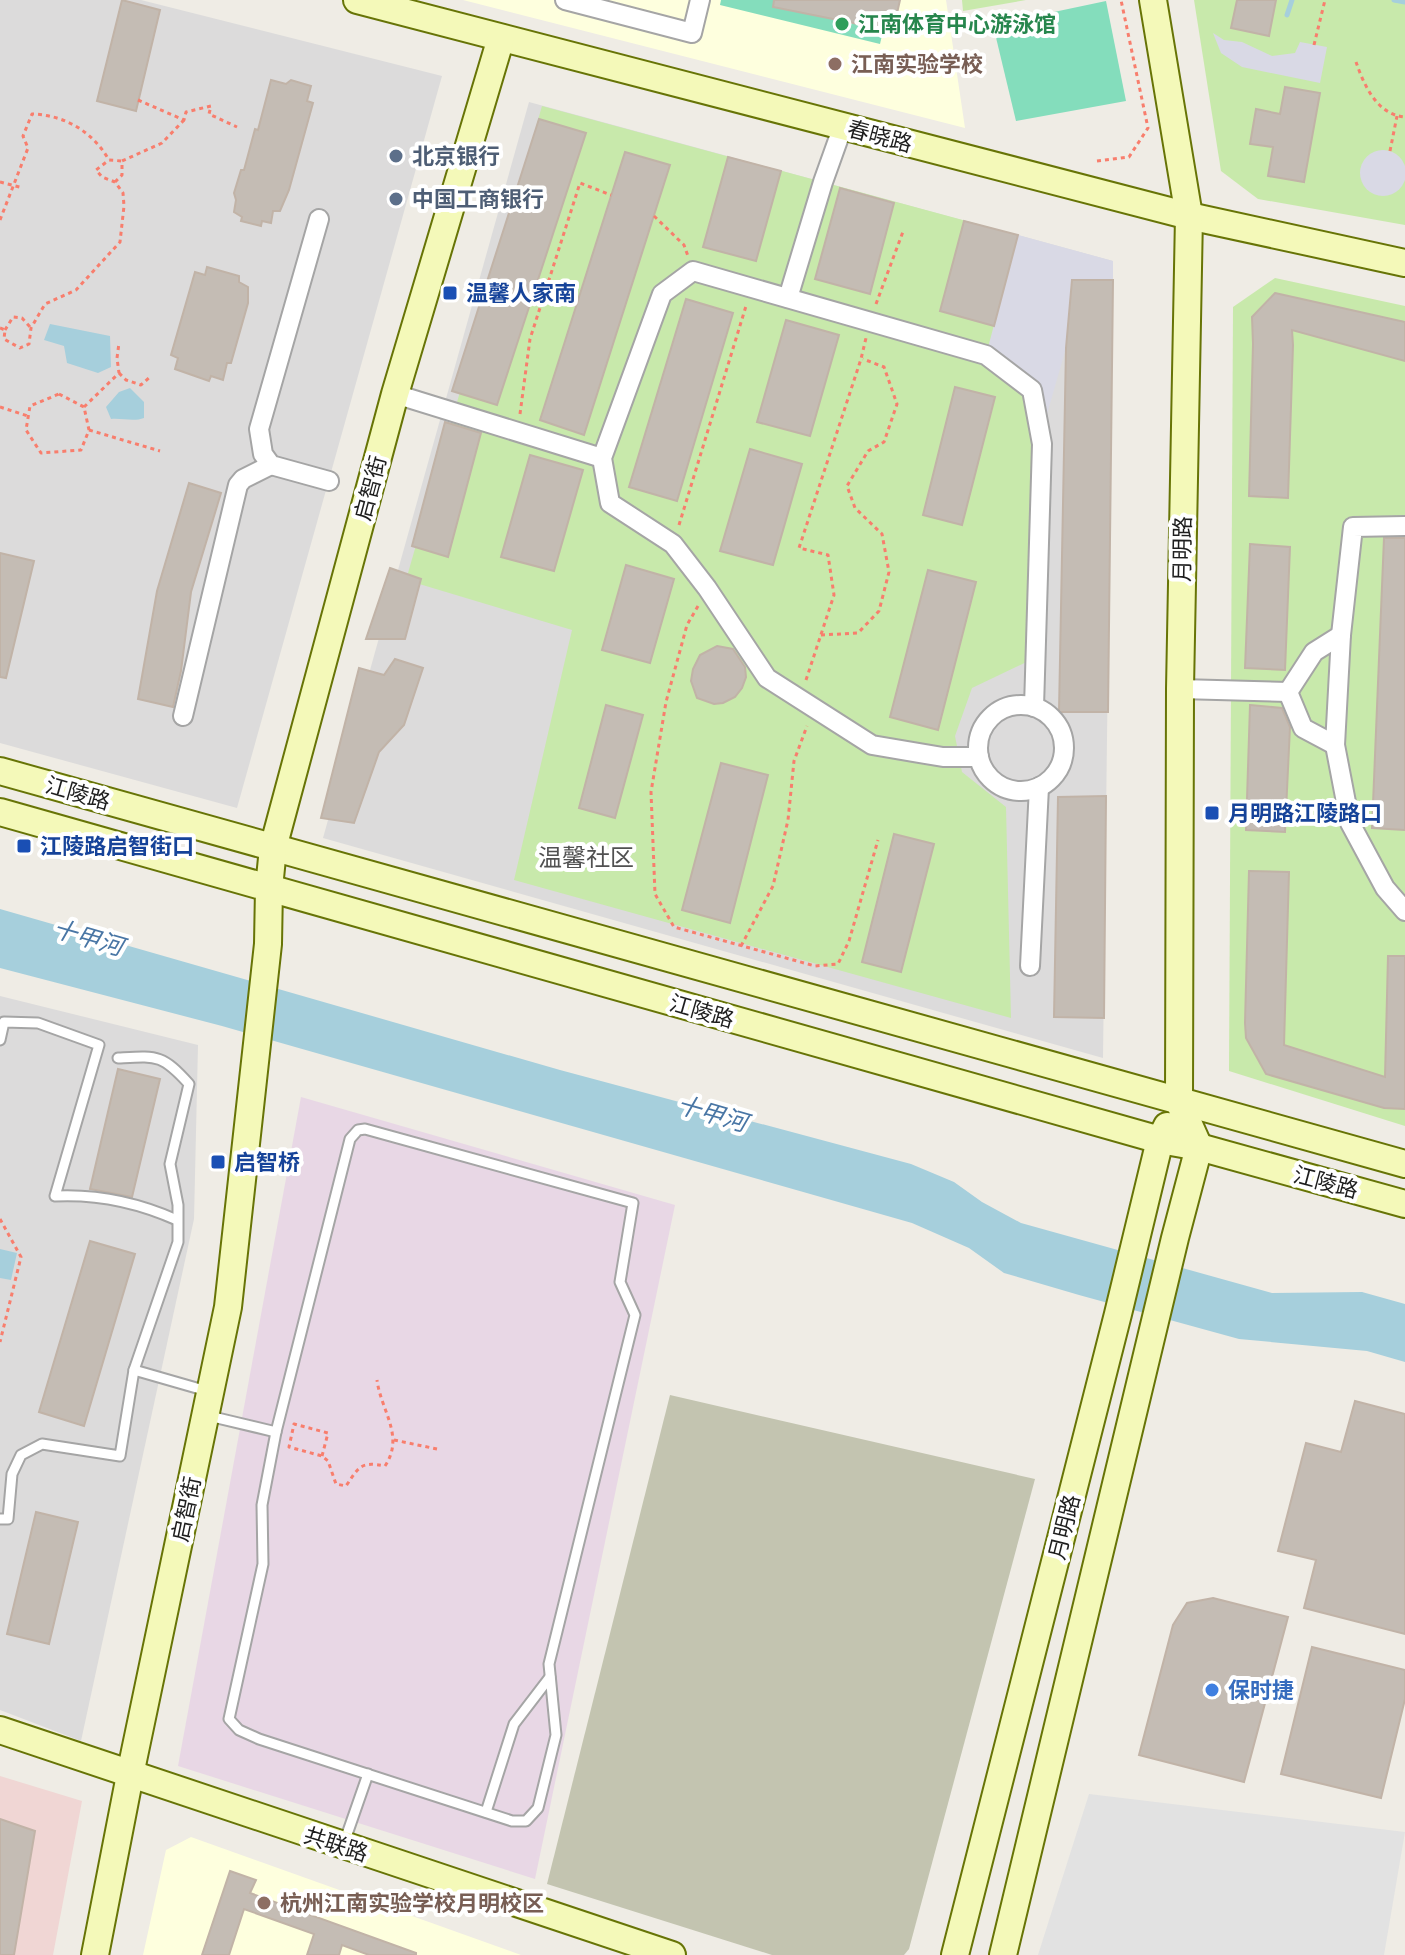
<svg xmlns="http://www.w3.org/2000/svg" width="1405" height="1955" font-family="'Source Sans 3','Noto Sans SC',sans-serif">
  <rect width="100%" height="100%" fill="#efece5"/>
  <g fill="#dcdbdb">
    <polygon points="0,0 141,0 442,76 237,808 0,743"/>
    <polygon points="529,102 1113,261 1103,1058 323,838"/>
    <polygon points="0,996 198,1045 194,1219 81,1741 0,1710"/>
  </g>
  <polygon fill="#f0d6d4" points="0,1776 82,1801 53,1955 0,1955"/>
  <polygon fill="#e8d7e5" points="301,1097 675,1205 535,1879 178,1766"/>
  <g fill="#feffde">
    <polygon points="463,0 946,0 965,128"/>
    <polygon points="191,1837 521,1955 143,1955 166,1850"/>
  </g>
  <polygon fill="#c3c4b0" points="670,1395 1035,1479 909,1949 904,1955 772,1955 547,1884"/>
  <g fill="#c8e9ab">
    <polygon points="962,0 1026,0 963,11"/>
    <polygon points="1194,0 1405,0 1405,225 1258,199 1221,171"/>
    <polygon points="542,106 1018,235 1032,390 1042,444 1035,658 972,688 955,736 962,772 1006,807 1011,1018 514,880 572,630 406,580"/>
    <polygon points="1275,278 1405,306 1405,1126 1229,1071 1233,307"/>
  </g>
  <g fill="#84ddbc">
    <polygon points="721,0 890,0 880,44 720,5"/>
    <polygon points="1106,1 1126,101 1016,121 993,25"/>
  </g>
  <polygon fill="#e2e2e2" points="1089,1794 1405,1832 1384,1955 1038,1955"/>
  <g fill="#d9d9e5">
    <polygon points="1213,33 1224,40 1242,42 1272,56 1295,53 1300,42 1327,47 1320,83 1242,67 1221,53"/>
    <circle cx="1383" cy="173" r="23"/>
    <polygon points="1018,235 1113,261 1113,280 1072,280 1066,348 1041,435 1032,390 986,355"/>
  </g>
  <g fill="#a6cfdc">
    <polygon points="50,324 110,336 111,367 98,373 67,363 64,346 44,340"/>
    <path d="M130,388L144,402V418C134,422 122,418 111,419L106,407L119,392Z"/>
    <polygon points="0,909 560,1070 911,1164 954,1182 982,1202 1021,1223 1272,1293 1362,1292 1405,1304 1405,1362 1367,1351 1239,1339 1079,1295 1004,1273 969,1248 912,1223 222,1026 0,968"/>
    <polygon points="0,1249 17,1253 11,1280 0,1278"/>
  </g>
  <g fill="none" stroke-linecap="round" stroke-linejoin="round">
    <g stroke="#a6cfdc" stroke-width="5">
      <polyline points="1394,0 1405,2"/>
      <polyline points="1287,15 1292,0"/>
    </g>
  </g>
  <g fill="#c4bcb4" stroke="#c1b3a7" stroke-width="2">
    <polygon points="122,0 160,10 136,111 97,101"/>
    <polygon points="774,0 900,0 893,31 773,7"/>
    <polygon points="1237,0 1276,0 1269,36 1231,28"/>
    <polygon points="271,80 286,84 291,80 311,86 307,101 313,103 289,190 280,211 273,211 271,223 262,221 261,226 241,221 242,217 234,212 236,200 234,193 241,170 244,170 255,129 258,130"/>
    <polygon points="1285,87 1320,93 1304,182 1268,176 1273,147 1250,144 1256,109 1280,114"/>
    <polygon points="539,119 586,133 497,405 452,391"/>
    <polygon points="625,152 670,165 584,435 540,420"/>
    <polygon points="728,157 781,171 756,261 703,247"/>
    <polygon points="840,188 894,203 870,294 815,279"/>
    <polygon points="964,221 1018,235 994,326 940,311"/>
    <polygon points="207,267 239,276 239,282 248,287 248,303 231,363 227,363 223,380 211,376 209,381 175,369 178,358 171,355 195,272 205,275"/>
    <polygon points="1072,280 1113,280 1108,712 1059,712 1066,348"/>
    <polygon points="1275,293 1405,322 1405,361 1292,330 1293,345 1288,498 1249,496 1253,344 1252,317"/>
    <polygon points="686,299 733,313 677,501 629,487"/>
    <polygon points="786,320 839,335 810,436 757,422"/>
    <polygon points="955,387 995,397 962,525 923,515"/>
    <polygon points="445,422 481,433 448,557 412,546"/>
    <polygon points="750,449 802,464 773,565 720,551"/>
    <polygon points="530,455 583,470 554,571 501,557"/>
    <polygon points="189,483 221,493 191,592 181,671 173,707 138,699 157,591"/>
    <polygon points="1384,538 1405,538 1405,830 1372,828"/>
    <polygon points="1250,544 1290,547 1285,670 1245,668"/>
    <polygon points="0,553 34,561 6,678 0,677"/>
    <polygon points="626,565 674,579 650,663 602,650"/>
    <polygon points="390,568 421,579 405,639 366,639"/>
    <polygon points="928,570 976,582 938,730 890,717"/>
    <polygon points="717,646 733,649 745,667 746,677 742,688 735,697 723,703 714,704 697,698 691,681 693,669 700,655"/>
    <polygon points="395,659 423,668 404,725 379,752 354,823 321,818 359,668 384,675"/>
    <polygon points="606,705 643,715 615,818 579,808"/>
    <polygon points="1250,705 1282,708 1290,727 1285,832 1246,830"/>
    <polygon points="721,763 768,775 730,923 682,910"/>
    <polygon points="1106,796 1104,1018 1054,1017 1058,797"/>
    <polygon points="894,834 934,844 901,972 862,962"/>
    <polygon points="1249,871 1289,872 1284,1045 1385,1077 1388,956 1405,956 1405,1109 1384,1108 1266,1074 1246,1038 1245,1023"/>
    <polygon points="118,1069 160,1079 132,1197 90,1189"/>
    <polygon points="90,1241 135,1254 84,1426 39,1412"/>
    <polygon points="1355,1401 1405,1414 1405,1634 1304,1608 1316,1560 1278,1551 1306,1443 1341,1452"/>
    <polygon points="36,1512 78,1522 49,1644 7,1634"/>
    <polygon points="1213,1598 1288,1617 1244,1782 1139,1755 1173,1625 1187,1603"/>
    <polygon points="1312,1647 1405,1670 1405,1699 1381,1798 1281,1774"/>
    <polygon points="0,1819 35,1831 14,1955 0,1955"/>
    <polygon points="230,1871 256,1880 250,1893 416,1953 416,1955 369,1955 342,1945 339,1955 307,1955 314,1934 244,1909 229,1955 202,1955"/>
  </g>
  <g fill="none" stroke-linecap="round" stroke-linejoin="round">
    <g stroke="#a5a5a5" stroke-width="13">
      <g id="lane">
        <path d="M0,1040L4,1022L38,1023L99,1045L55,1196C96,1194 139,1203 177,1220"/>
        <path d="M118,1058C157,1056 162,1054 189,1084L170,1164L178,1205V1242L134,1370"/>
        <polygon points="365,1129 633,1203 620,1282 635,1315 549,1664 556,1735 538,1808 526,1821 512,1821 259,1739 239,1730 229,1719 263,1564 262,1505 276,1432 350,1139 358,1130"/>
        <polyline points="209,1416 276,1432"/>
        <polyline points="0,1519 8,1519 12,1474 21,1455 42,1444 120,1456 134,1370 207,1391"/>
        <polyline points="486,1812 514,1724 550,1677"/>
        <polyline points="344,1843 368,1774"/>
      </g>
    </g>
    <g stroke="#a5a5a5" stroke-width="22">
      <g id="street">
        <polyline points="565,0 692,33 700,0"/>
        <polyline points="319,219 259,429 263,454 271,465 329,481"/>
        <polyline points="788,298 823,182 843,126"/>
        <polyline points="395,394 602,458"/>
        <polyline points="1405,526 1353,527 1341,635 1335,745 1350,823 1385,888 1405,911"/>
        <polyline points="1180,689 1288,692"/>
        <circle cx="1021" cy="748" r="43"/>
        <polyline points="183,716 238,485 243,479 271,465"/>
        <polyline points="1335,745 1303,728 1288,692 1314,652 1341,635"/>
        <polyline points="979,757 943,757 872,745 767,678 707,588 673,544 610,503 602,458 662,294 693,271 986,355 1032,390 1042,444 1034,707"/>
        <polyline points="1030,966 1039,787"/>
      </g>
    </g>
    <g stroke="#677406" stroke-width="30">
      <g id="secondary">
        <polyline points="357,0 1189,216 1405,263"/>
        <polyline points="0,771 1405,1164"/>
        <polyline points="0,812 1160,1140 1199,1147 1405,1204"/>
        <polyline points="0,1730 672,1955"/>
        <polyline points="95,1955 130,1775 228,1307 268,944 269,888 273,848 395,394 501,38"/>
        <polyline points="955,1955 1118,1314 1160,1140 1167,1126"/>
        <polyline points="1003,1955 1175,1238 1199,1147 1179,1102 1180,689 1189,216 1153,0"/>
      </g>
    </g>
    <g stroke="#f87e6d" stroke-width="3" stroke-dasharray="4 4" stroke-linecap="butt">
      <polyline points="1314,45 1325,0"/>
      <path d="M1356,62C1364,85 1377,115 1405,117"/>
      <polyline points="138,100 184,120 186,112 211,106 209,114 237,127"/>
      <polyline points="1390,151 1397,116"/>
      <polyline points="1097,161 1129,157 1148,128 1121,0"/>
      <polyline points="0,182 23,188"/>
      <polyline points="115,182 122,175 122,161 162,143 184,120"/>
      <polyline points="654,216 684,245 688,256"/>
      <path d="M0,220L28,148L23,136L32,114C65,115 93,132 109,160L122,161"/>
      <polyline points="876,304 904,229"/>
      <polyline points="0,328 5,330 4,339 20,348 29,344 31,328 45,304 76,290 120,242 124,206 123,193 115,182 102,177 96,170 109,160"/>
      <polyline points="5,330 13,317 22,318 31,328"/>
      <polyline points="119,373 126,380 141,385 151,376"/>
      <polygon points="59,394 84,407 89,430 81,450 41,453 26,430 30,406"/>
      <polyline points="0,407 28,416"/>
      <polyline points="84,407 119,373 117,358 119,343"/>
      <polyline points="520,414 530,339 580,183 611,195"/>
      <polyline points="89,430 160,451"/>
      <polyline points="679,525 746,306"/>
      <polyline points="698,606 687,625 666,702 651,792 655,894 674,927 815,966 838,964 849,941 878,840"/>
      <polyline points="821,635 858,633 879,611 889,572 882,534 855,508 847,486 868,451 884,442 897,404 884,367 863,359"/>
      <polyline points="806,680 834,595 828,555 799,548 861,359 866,338"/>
      <polyline points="741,946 773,886 788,820 794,761 807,726"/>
      <polyline points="0,1219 21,1257 0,1342"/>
      <polyline points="394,1440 437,1449"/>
      <path d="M322,1456L328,1433L294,1424L289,1447L322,1456L328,1461L336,1484L346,1486C359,1467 360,1461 385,1466C405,1436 381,1411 377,1380"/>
    </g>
    <use href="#lane" stroke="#fff" stroke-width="9"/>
    <use href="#street" stroke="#fff" stroke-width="18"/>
    <use href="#secondary" stroke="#f4f9b9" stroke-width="26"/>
  </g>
  <circle fill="#2e9e5b" stroke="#fff" stroke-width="3" cx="842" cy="24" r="8"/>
  <g fill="#8d6e63" stroke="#fff" stroke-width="3">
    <circle cx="835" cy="64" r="8"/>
    <circle cx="264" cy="1903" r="8"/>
  </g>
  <g fill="#5c6f8a" stroke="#fff" stroke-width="3">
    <circle cx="396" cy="156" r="8"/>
    <circle cx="396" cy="199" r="8"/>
  </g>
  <g fill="#1a4fb4" stroke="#fff" stroke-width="3">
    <rect x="442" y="285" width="16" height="16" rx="4"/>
    <rect x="1204" y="805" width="16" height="16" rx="4"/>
    <rect x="16" y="838" width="16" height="16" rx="4"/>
    <rect x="210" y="1154" width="16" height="16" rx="4"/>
  </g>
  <circle fill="#3f7fe0" stroke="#fff" stroke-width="3" cx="1212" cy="1690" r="8"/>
  <g text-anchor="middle" stroke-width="8" stroke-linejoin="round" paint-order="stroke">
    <g font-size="22" font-weight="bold" fill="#27864d" stroke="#fff" text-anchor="start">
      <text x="858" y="32">江南体育中心游泳馆</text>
    </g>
    <g font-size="22" font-weight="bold" fill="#785e54" stroke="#fff" text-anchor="start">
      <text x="851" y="72">江南实验学校</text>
      <text x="280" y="1911">杭州江南实验学校月明校区</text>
    </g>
    <g font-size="22" fill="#1e1e1e" stroke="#fff">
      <text transform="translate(880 136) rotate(15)" y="8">春晓路</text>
      <text transform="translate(370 488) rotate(-75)" y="8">启智街</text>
      <text transform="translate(1182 549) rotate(-89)" y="8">月明路</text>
      <text transform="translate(78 793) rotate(16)" y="8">江陵路</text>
      <text transform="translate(702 1011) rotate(16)" y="8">江陵路</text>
      <text transform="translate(1326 1182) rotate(15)" y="8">江陵路</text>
      <text transform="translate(186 1509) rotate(-78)" y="8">启智街</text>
      <text transform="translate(1064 1527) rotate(-76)" y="8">月明路</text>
      <text transform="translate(336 1844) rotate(18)" y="8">共联路</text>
    </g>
    <g font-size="22" font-weight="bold" fill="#4e5e75" stroke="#fff" text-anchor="start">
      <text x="412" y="164">北京银行</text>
      <text x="412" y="207">中国工商银行</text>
    </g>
    <g font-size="22" font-weight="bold" fill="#164399" stroke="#fff" text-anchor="start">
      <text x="466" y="301">温馨人家南</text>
      <text x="1228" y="821">月明路江陵路口</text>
      <text x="40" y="854">江陵路启智街口</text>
      <text x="234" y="1170">启智桥</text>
    </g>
    <g font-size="22" font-weight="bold" fill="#366cbe" stroke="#fff" text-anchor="start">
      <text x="1228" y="1698">保时捷</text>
    </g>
    <g font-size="24" fill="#515151" stroke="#fff">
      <text x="586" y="866">温馨社区</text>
    </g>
    <g font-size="24" font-style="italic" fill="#4976a5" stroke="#fff">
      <text transform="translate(88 938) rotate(16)" y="8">十甲河</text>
      <text transform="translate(712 1114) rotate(16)" y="8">十甲河</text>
    </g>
  </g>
</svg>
